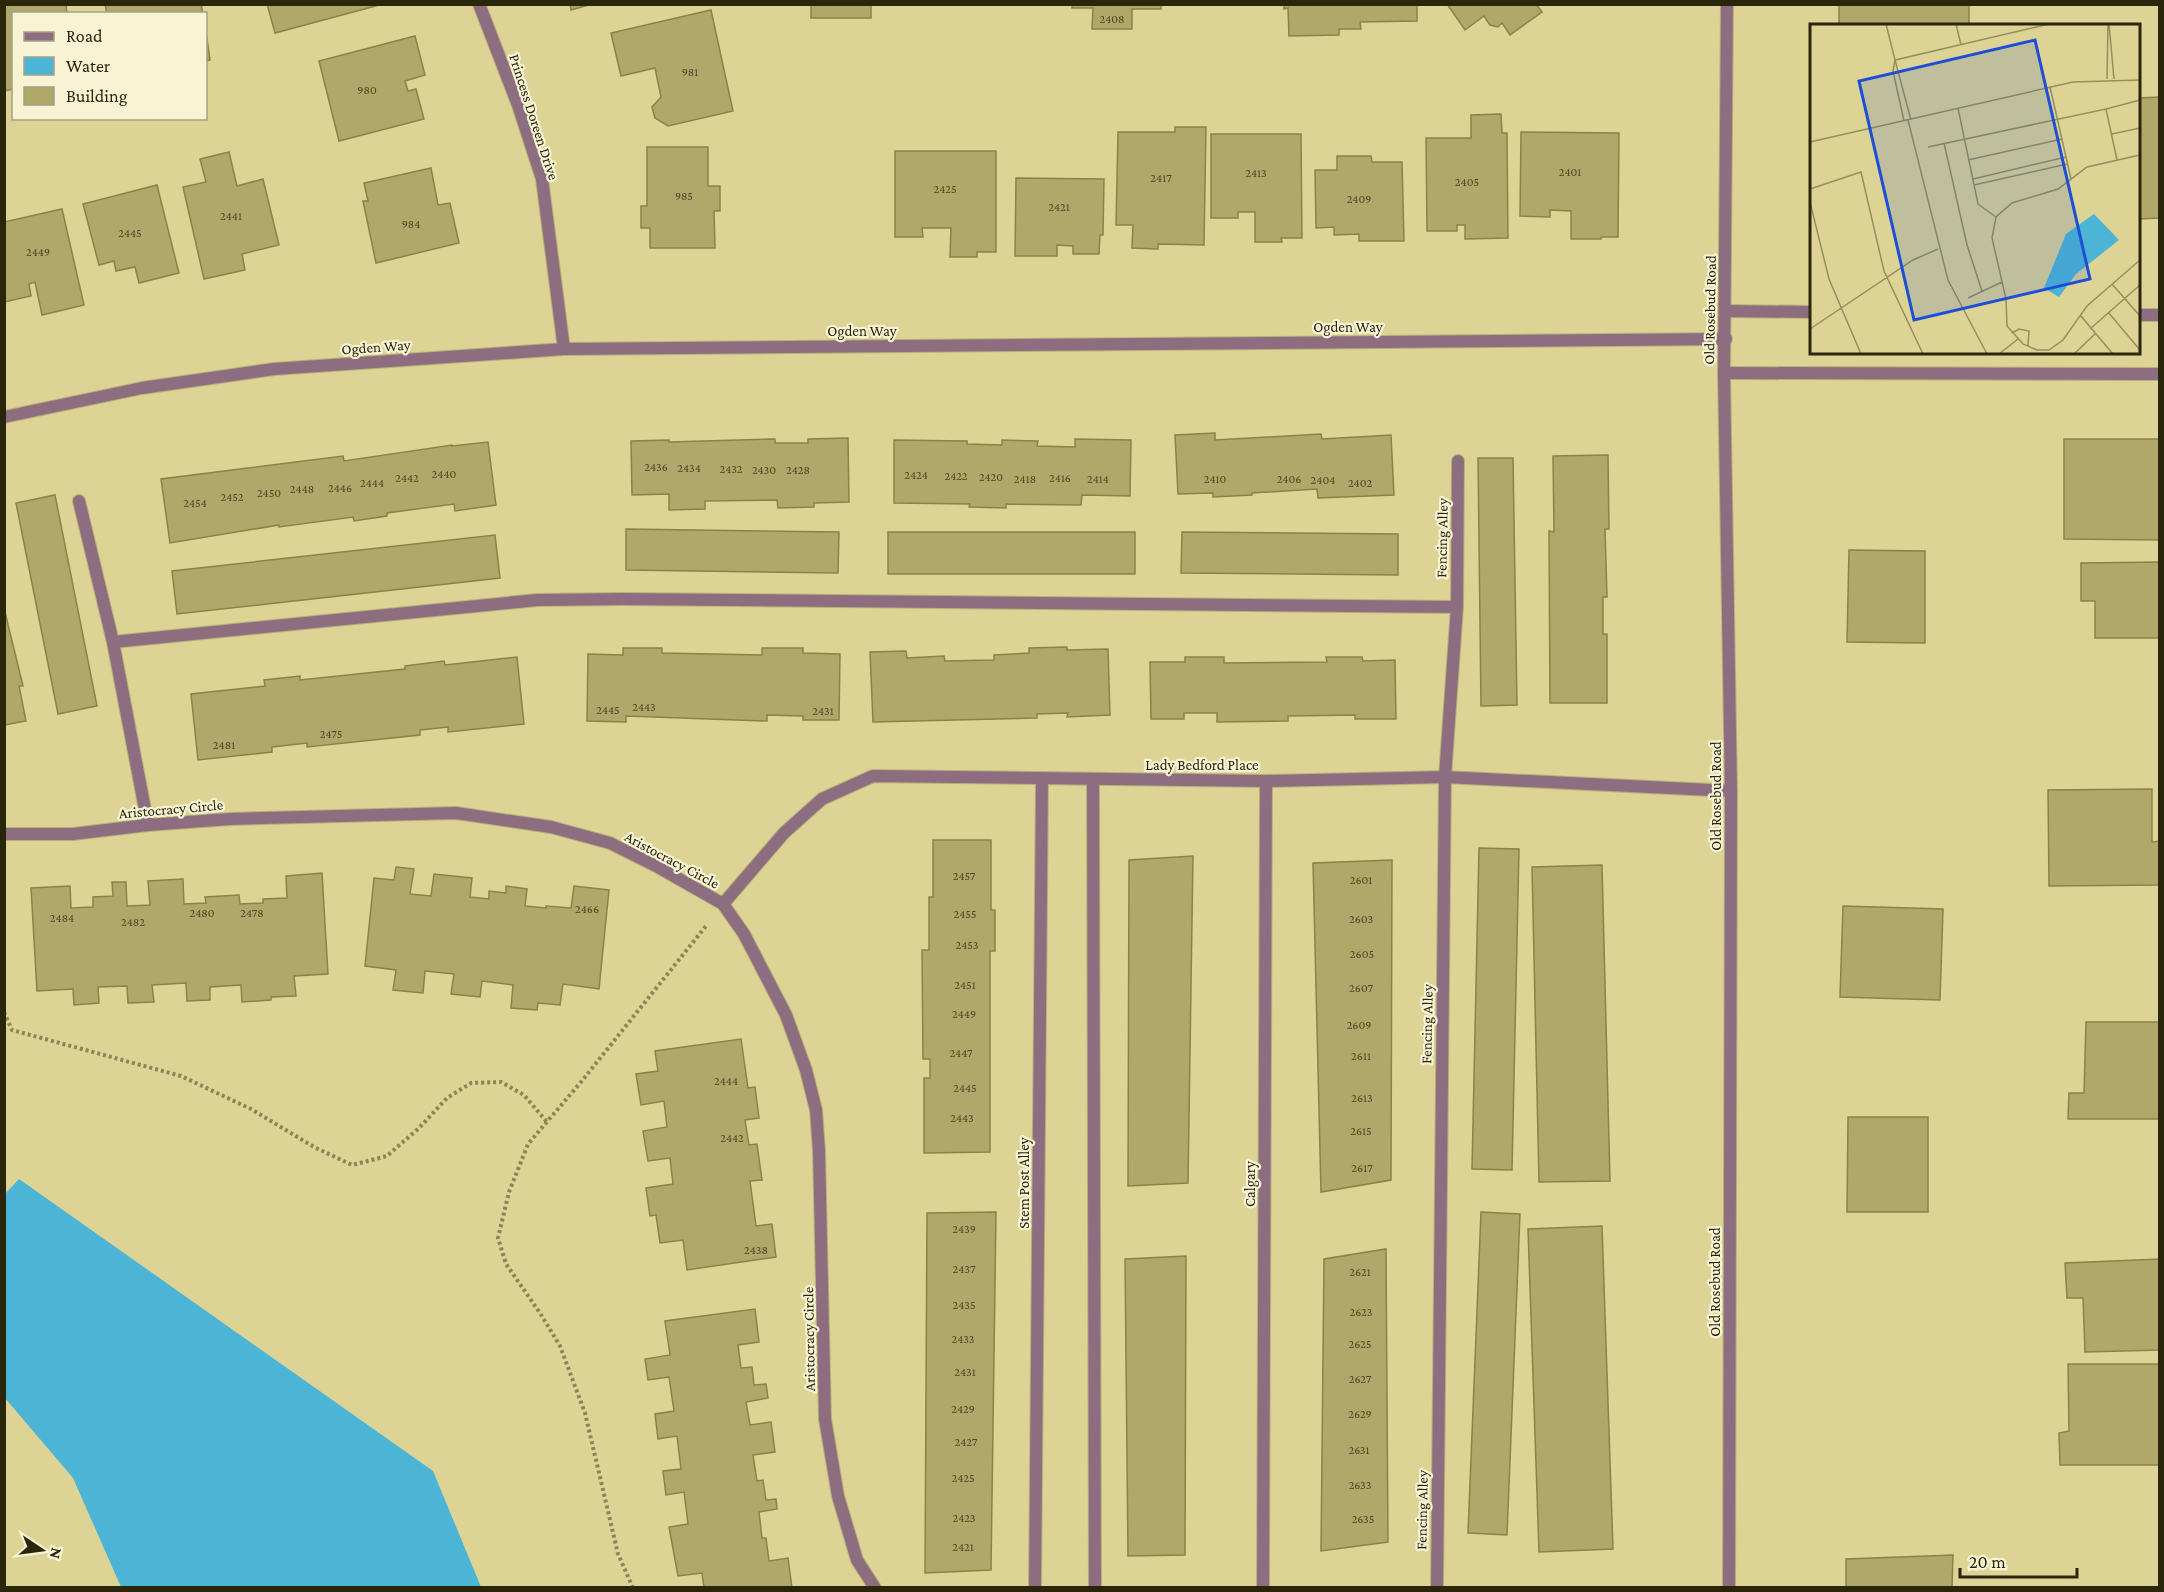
<svg xmlns="http://www.w3.org/2000/svg" width="2164" height="1592" font-family="'Crimson Pro',serif">
  <rect width="100%" height="100%" fill="#dcd394"/>
  <polygon fill="#4cb5d5" points="19,1179 433,1471 481,1587 121,1587 73,1478 5,1398 5,1194"/>
  <g fill="#b0a76a" stroke="#8b8246" stroke-width="1.5">
    <polygon points="4,4 66,4 67,14 14,14 14,89 4,91"/>
    <polygon points="105,4 201,4 203,14 107,14"/>
    <polygon points="267,4 383,4 275,33"/>
    <polygon points="570,4 592,4 571,10"/>
    <rect x="811" y="4" width="60" height="14"/>
    <polygon points="1072,4 1161,4 1161,9 1132,9 1132,29 1092,29 1093,8 1072,8"/>
    <polygon points="1284,4 1417,4 1417,21 1360,22 1361,29 1339,29 1339,35 1289,36 1288,8 1284,9"/>
    <polygon points="1447,4 1536,4 1542,12 1510,35 1502,23 1498,27 1490,25 1484,16 1465,30"/>
    <rect x="1839" y="4" width="130" height="22"/>
    <polygon points="711,10 733,111 668,126 655,118 652,107 661,97 655,68 621,76 611,33"/>
    <polygon points="206,32 210,60 206,61"/>
    <polygon points="415,36 425,75 405,81 408,91 416,89 424,119 339,141 319,61"/>
    <polygon points="2160,97 2160,218 2138,219 2138,98"/>
    <polygon points="1501,114 1502,133 1507,133 1508,238 1465,239 1465,225 1457,225 1457,231 1427,231 1426,138 1471,138 1471,115"/>
    <polygon points="1175,127 1206,127 1204,245 1158,244 1158,249 1132,248 1133,225 1116,225 1118,132 1175,132"/>
    <polygon points="1521,132 1619,133 1618,237 1601,237 1601,239 1571,239 1571,211 1550,210 1550,217 1520,216"/>
    <polygon points="1211,134 1301,134 1302,238 1281,238 1282,242 1255,242 1255,212 1238,212 1238,218 1211,218"/>
    <polygon points="647,147 708,147 708,186 720,186 720,211 714,211 715,248 650,248 650,228 641,228 641,206 647,206"/>
    <polygon points="895,151 996,151 996,252 977,252 977,257 950,257 951,228 922,228 923,237 895,237"/>
    <polygon points="229,152 237,186 263,179 279,245 242,254 245,270 204,279 183,187 206,182 200,159"/>
    <polygon points="1337,156 1371,156 1372,162 1402,162 1404,241 1359,241 1359,234 1334,235 1334,227 1316,228 1315,170 1337,170"/>
    <polygon points="431,168 438,205 450,203 459,243 376,263 363,201 368,201 364,183"/>
    <polygon points="1016,178 1104,179 1103,235 1100,235 1099,254 1073,254 1073,246 1057,245 1057,256 1015,256"/>
    <polygon points="157,185 179,273 139,283 135,267 116,271 114,261 99,265 83,204"/>
    <polygon points="62,209 84,305 42,315 35,282 29,284 31,296 4,302 4,222"/>
    <polygon points="1215,433 1215,440 1321,434 1322,439 1391,435 1394,495 1318,498 1317,489 1252,493 1252,495 1213,497 1213,493 1178,494 1175,435"/>
    <polygon points="848,438 849,502 814,503 814,507 778,508 777,500 705,501 705,509 669,510 669,494 632,495 631,441 669,440 669,442 775,439 775,443 808,443 808,439"/>
    <polygon points="1075,439 1131,440 1130,496 1082,495 1081,505 1006,504 1006,508 969,507 970,504 894,503 894,440 967,441 967,444 1002,445 1002,440 1038,441 1037,446 1075,447"/>
    <polygon points="2064,439 2160,439 2160,540 2064,539"/>
    <polygon points="488,442 496,505 455,511 454,504 387,513 387,516 354,521 353,517 279,527 279,525 170,543 161,479 343,456 344,461 452,445 452,446"/>
    <polygon points="1608,455 1609,529 1605,529 1607,597 1603,597 1603,634 1607,634 1607,703 1550,703 1549,531 1554,532 1553,456"/>
    <polygon points="1478,458 1513,458 1517,705 1481,706"/>
    <polygon points="55,495 97,706 58,714 16,503"/>
    <polygon points="626,529 839,532 838,573 626,570"/>
    <rect x="888" y="532" width="247" height="42"/>
    <polygon points="1182,532 1398,534 1398,575 1181,573"/>
    <polygon points="495,535 500,578 177,614 172,571"/>
    <polygon points="1849,550 1925,551 1925,643 1847,642"/>
    <polygon points="2160,562 2160,638 2095,638 2095,601 2081,601 2081,563"/>
    <polygon points="4,608 23,686 19,686 26,721 4,725"/>
    <polygon points="1067,647 1067,650 1108,649 1110,715 1067,717 1068,713 1037,714 1037,718 873,722 870,652 906,651 907,658 944,656 945,661 994,660 994,655 1029,653 1029,648"/>
    <polygon points="623,648 662,648 662,653 762,655 762,648 803,648 803,653 840,654 839,720 803,720 803,716 767,715 767,721 626,716 626,722 587,721 588,654 623,655"/>
    <polygon points="517,657 524,724 448,732 448,727 420,730 420,735 307,747 307,743 272,747 272,752 198,760 191,694 265,686 264,680 300,676 300,680 405,669 405,666 444,661 445,665"/>
    <polygon points="1185,657 1224,657 1224,663 1327,662 1326,657 1362,657 1363,661 1395,660 1396,719 1355,719 1355,715 1288,716 1288,721 1217,722 1217,713 1184,713 1184,719 1151,719 1150,662 1185,662"/>
    <polygon points="2152,789 2152,842 2160,841 2160,885 2049,886 2048,790"/>
    <polygon points="933,840 991,840 991,910 995,910 995,951 990,951 990,1152 924,1153 924,1078 930,1078 930,1059 923,1059 922,950 929,950 929,897 933,897"/>
    <polygon points="1479,848 1519,849 1512,1170 1472,1169"/>
    <polygon points="1193,856 1188,1183 1128,1186 1129,860"/>
    <polygon points="1392,860 1391,1180 1321,1192 1313,863"/>
    <polygon points="1602,865 1610,1181 1539,1182 1532,867"/>
    <polygon points="396,867 414,869 410,894 431,896 434,874 472,878 470,897 489,899 489,891 506,893 506,886 527,889 525,906 546,908 546,906 571,908 574,886 609,890 599,989 563,984 560,1005 538,1003 537,1010 511,1008 513,985 482,981 480,997 451,994 454,974 425,971 423,993 393,990 396,970 365,966 374,878 394,880"/>
    <polygon points="322,873 328,974 294,976 296,996 271,997 271,1000 242,1002 241,985 210,987 210,1000 187,1001 186,983 152,985 154,1002 128,1003 127,986 98,987 99,1003 74,1005 73,989 37,991 31,888 70,886 71,908 93,907 93,897 113,896 112,882 126,882 127,906 150,905 148,881 183,879 184,904 206,903 205,897 239,895 240,904 263,903 263,899 287,898 286,876"/>
    <polygon points="1843,906 1943,909 1940,1000 1840,997"/>
    <polygon points="2086,1022 2160,1022 2160,1119 2068,1119 2069,1093 2084,1093"/>
    <polygon points="741,1039 748,1088 755,1087 759,1118 745,1120 749,1145 757,1144 762,1180 750,1181 756,1226 772,1224 776,1257 687,1270 683,1240 660,1243 656,1215 650,1216 646,1188 673,1184 670,1158 648,1161 643,1131 667,1127 664,1101 641,1105 636,1074 658,1071 655,1051"/>
    <polygon points="1848,1117 1928,1117 1928,1212 1847,1212"/>
    <polygon points="996,1212 991,1570 925,1573 927,1213"/>
    <polygon points="1481,1212 1520,1214 1507,1535 1468,1533"/>
    <polygon points="1602,1226 1613,1549 1539,1552 1528,1229"/>
    <polygon points="1386,1249 1388,1542 1321,1551 1324,1259"/>
    <polygon points="1186,1256 1185,1555 1128,1556 1125,1259"/>
    <polygon points="2160,1259 2160,1350 2085,1352 2083,1298 2067,1298 2065,1263"/>
    <polygon points="755,1309 759,1342 738,1345 741,1368 752,1367 754,1385 766,1384 768,1398 746,1402 750,1425 771,1422 775,1452 753,1455 757,1481 763,1480 766,1500 776,1499 777,1509 759,1512 762,1538 766,1538 769,1561 788,1558 792,1588 704,1588 702,1573 678,1576 669,1527 688,1524 684,1492 666,1495 663,1471 681,1469 677,1436 658,1439 655,1414 674,1411 669,1377 648,1380 645,1359 670,1355 665,1321"/>
    <polygon points="2068,1364 2160,1364 2160,1465 2060,1465 2059,1433 2069,1431"/>
    <polygon points="1953,1555 1952,1588 1846,1588 1846,1559"/>
  </g>
  <g fill="none" stroke-linecap="round" stroke-linejoin="round">
    <g stroke="#b8b079" stroke-width="14">
      <g id="street">
        <polyline points="479,4 518,105 542,179 564,349"/>
        <polyline points="1727,4 1724,373 1731,791 1729,1588"/>
        <polyline points="1726,311 1812,312"/>
        <polyline points="2138,315 2160,315"/>
        <polyline points="1724,373 2160,374"/>
        <polyline points="4,417 142,388 274,369 564,349 1726,339"/>
        <polyline points="79,501 113,642 148,825"/>
        <polyline points="113,642 537,600 622,599 1457,607"/>
        <polyline points="1093,780 1095,1588"/>
        <polyline points="4,834 73,834 148,825 230,819 456,813 551,827 610,843 658,867 723,904 744,934 786,1015 806,1070 816,1110 819,1151 825,1419 838,1496 857,1560 875,1588"/>
        <polyline points="723,904 784,833 822,799 873,776 1266,781 1445,777 1731,791"/>
        <polyline points="1035,1588 1042,779"/>
        <polyline points="1263,1588 1266,781"/>
        <polyline points="1437,1588 1445,777 1457,607 1458,461"/>
      </g>
    </g>
    <g stroke="#8b8456" stroke-width="4" stroke-dasharray="3 3" stroke-linecap="butt">
      <polyline points="4,1012 12,1030 181,1076 251,1109 314,1147 352,1165 387,1156 419,1128 447,1098 471,1083 501,1082 524,1095 547,1122"/>
      <polyline points="633,1588 618,1554 585,1413 560,1346 540,1313 506,1264 498,1238 509,1192 528,1144 581,1082 706,926"/>
    </g>
    <use href="#street" stroke="#8d6e81" stroke-width="12"/>
  </g>
  <g text-anchor="middle" stroke-width="4.5" stroke-linejoin="round" paint-order="stroke">
    <g font-size="12" fill="#4c4624">
      <text x="1112" y="23">2408</text>
      <text x="690" y="76">981</text>
      <text x="367" y="94">980</text>
      <text x="1570" y="176">2401</text>
      <text x="1256" y="177">2413</text>
      <text x="1161" y="182">2417</text>
      <text x="1467" y="186">2405</text>
      <text x="945" y="193">2425</text>
      <text x="684" y="200">985</text>
      <text x="1359" y="203">2409</text>
      <text x="1059" y="211">2421</text>
      <text x="231" y="220">2441</text>
      <text x="411" y="228">984</text>
      <text x="130" y="237">2445</text>
      <text x="38" y="256">2449</text>
      <text x="656" y="471">2436</text>
      <text x="689" y="472">2434</text>
      <text x="731" y="473">2432</text>
      <text x="764" y="474">2430</text>
      <text x="798" y="474">2428</text>
      <text x="444" y="478">2440</text>
      <text x="916" y="479">2424</text>
      <text x="956" y="480">2422</text>
      <text x="991" y="481">2420</text>
      <text x="407" y="482">2442</text>
      <text x="1060" y="482">2416</text>
      <text x="1025" y="483">2418</text>
      <text x="1098" y="483">2414</text>
      <text x="1215" y="483">2410</text>
      <text x="1289" y="483">2406</text>
      <text x="1323" y="484">2404</text>
      <text x="372" y="487">2444</text>
      <text x="1360" y="487">2402</text>
      <text x="340" y="492">2446</text>
      <text x="302" y="493">2448</text>
      <text x="269" y="497">2450</text>
      <text x="232" y="501">2452</text>
      <text x="195" y="507">2454</text>
      <text x="644" y="711">2443</text>
      <text x="608" y="714">2445</text>
      <text x="823" y="715">2431</text>
      <text x="331" y="738">2475</text>
      <text x="224" y="749">2481</text>
      <text x="964" y="880">2457</text>
      <text x="1361" y="884">2601</text>
      <text x="587" y="913">2466</text>
      <text x="202" y="917">2480</text>
      <text x="252" y="917">2478</text>
      <text x="965" y="918">2455</text>
      <text x="62" y="922">2484</text>
      <text x="1361" y="923">2603</text>
      <text x="133" y="926">2482</text>
      <text x="967" y="949">2453</text>
      <text x="1362" y="958">2605</text>
      <text x="965" y="989">2451</text>
      <text x="1361" y="992">2607</text>
      <text x="964" y="1018">2449</text>
      <text x="1359" y="1029">2609</text>
      <text x="961" y="1057">2447</text>
      <text x="1361" y="1060">2611</text>
      <text x="726" y="1085">2444</text>
      <text x="965" y="1092">2445</text>
      <text x="1362" y="1102">2613</text>
      <text x="962" y="1122">2443</text>
      <text x="1361" y="1135">2615</text>
      <text x="732" y="1142">2442</text>
      <text x="1362" y="1172">2617</text>
      <text x="964" y="1233">2439</text>
      <text x="756" y="1254">2438</text>
      <text x="964" y="1273">2437</text>
      <text x="1360" y="1276">2621</text>
      <text x="964" y="1309">2435</text>
      <text x="1361" y="1316">2623</text>
      <text x="963" y="1343">2433</text>
      <text x="1360" y="1348">2625</text>
      <text x="965" y="1376">2431</text>
      <text x="1360" y="1383">2627</text>
      <text x="963" y="1413">2429</text>
      <text x="1360" y="1418">2629</text>
      <text x="966" y="1446">2427</text>
      <text x="1359" y="1454">2631</text>
      <text x="963" y="1482">2425</text>
      <text x="1360" y="1489">2633</text>
      <text x="964" y="1522">2423</text>
      <text x="1363" y="1523">2635</text>
      <text x="963" y="1551">2421</text>
    </g>
    <g font-size="15" fill="#2a260c" stroke="#f7f3d4">
      <text transform="translate(534 117) rotate(72)" y="5">Princess Doreen Drive</text>
      <text transform="translate(1710 310) rotate(-89)" y="5">Old Rosebud Road</text>
      <text x="1348" y="332">Ogden Way</text>
      <text x="862" y="336">Ogden Way</text>
      <text transform="translate(376 347) rotate(-4)" y="5">Ogden Way</text>
      <text transform="translate(1442 538) rotate(-89)" y="5">Fencing Alley</text>
      <text x="1202" y="770">Lady Bedford Place</text>
      <text transform="translate(1716 796) rotate(-90)" y="5">Old Rosebud Road</text>
      <text transform="translate(171 809) rotate(-5)" y="5">Aristocracy Circle</text>
      <text transform="translate(672 860) rotate(28)" y="5">Aristocracy Circle</text>
      <text transform="translate(1427 1024) rotate(-89)" y="5">Fencing Alley</text>
      <text transform="translate(1024 1183) rotate(-90)" y="5">Stem Post Alley</text>
      <text transform="translate(1250 1184) rotate(-90)" y="5">Calgary</text>
      <text transform="translate(1715 1282) rotate(-90)" y="5">Old Rosebud Road</text>
      <text transform="translate(809 1339) rotate(-91)" y="5">Aristocracy Circle</text>
      <text transform="translate(1422 1510) rotate(-89)" y="5">Fencing Alley</text>
    </g>
  </g>
  <g transform="translate(1810 24)">
    <rect width="330" height="330" fill="#dcd394"/>
    <path d="M284,190L309,216L266,250L249,273L234,264L256,210Z" fill="#4cb5d5"/>
    <path fill="none" stroke="#958e5e" stroke-width="1.5" d="M76,0L85,36L239,0M146,0L151,21M299,0L304,55M297,55L298,0M240,63L261,155M148,84L168,180L186,193M98,96L138,256L177,330M94,97L83,47L85,36L101,96M302,110L330,104M0,118L263,58L330,56M134,119L157,221L172,267M118,123L296,85M330,131L277,143L248,165L202,179L186,193L182,214L196,275L197,302L213,320L227,326H239L253,316L277,282L330,236M158,136L252,115M307,136L296,85L330,76M163,155L256,133M164,161L257,140M0,165L51,148L74,247L113,330M0,178L19,255L51,330M302,260L330,292M158,274L192,258M298,288L330,326M270,291L303,330M0,305L103,236L128,225M280,305L330,261M202,309L209,305L219,307L218,322M189,330L208,315M264,330L285,310"/>
    <path fill="#1d4ed8" fill-opacity="0.15" stroke="#1d4ed8" stroke-width="3" d="M225,16L280,255L104,296L49,57Z"/>
    <rect width="330" height="330" fill="none" stroke="#2a260c" stroke-width="3"/>
  </g>
  <rect width="2164" height="1592" fill="none" stroke="#2a260c" stroke-width="12"/>
  <rect x="12" y="12" width="195" height="108" fill="#f7f3d4" stroke="#a5a184" stroke-width="1.5"/>
  <rect x="24" y="32" width="30" height="9" fill="#8d6e81" stroke="#a5a184" stroke-width="1.5"/>
  <text x="66" y="42" font-size="18" fill="#2a260c">Road</text>
  <rect x="24" y="57" width="30" height="18" fill="#4cb5d5" stroke="#a5a184" stroke-width="1.5"/>
  <text x="66" y="72" font-size="18" fill="#2a260c">Water</text>
  <rect x="24" y="87" width="30" height="18" fill="#b0a76a" stroke="#a5a184" stroke-width="1.5"/>
  <text x="66" y="102" font-size="18" fill="#2a260c">Building</text>
  <g transform="translate(42 1550) rotate(103)" stroke="#f7f3d4" stroke-width="4.5" paint-order="stroke">
  <path d="M0-4.5L10 22L0 15L-10 22Z" fill="#2a260c"/>
  <text y="-9" font-size="16" font-weight="bold" text-anchor="middle" fill="#2a260c">N</text>
  </g>
  <path d="M1960 1568v9h117v-9" fill="none" stroke="#2a260c" stroke-width="3"/>
  <text x="1969" y="1568" font-size="18" fill="#2a260c" stroke="#f7f3d4" stroke-width="4.5" paint-order="stroke">20 m</text>
</svg>
